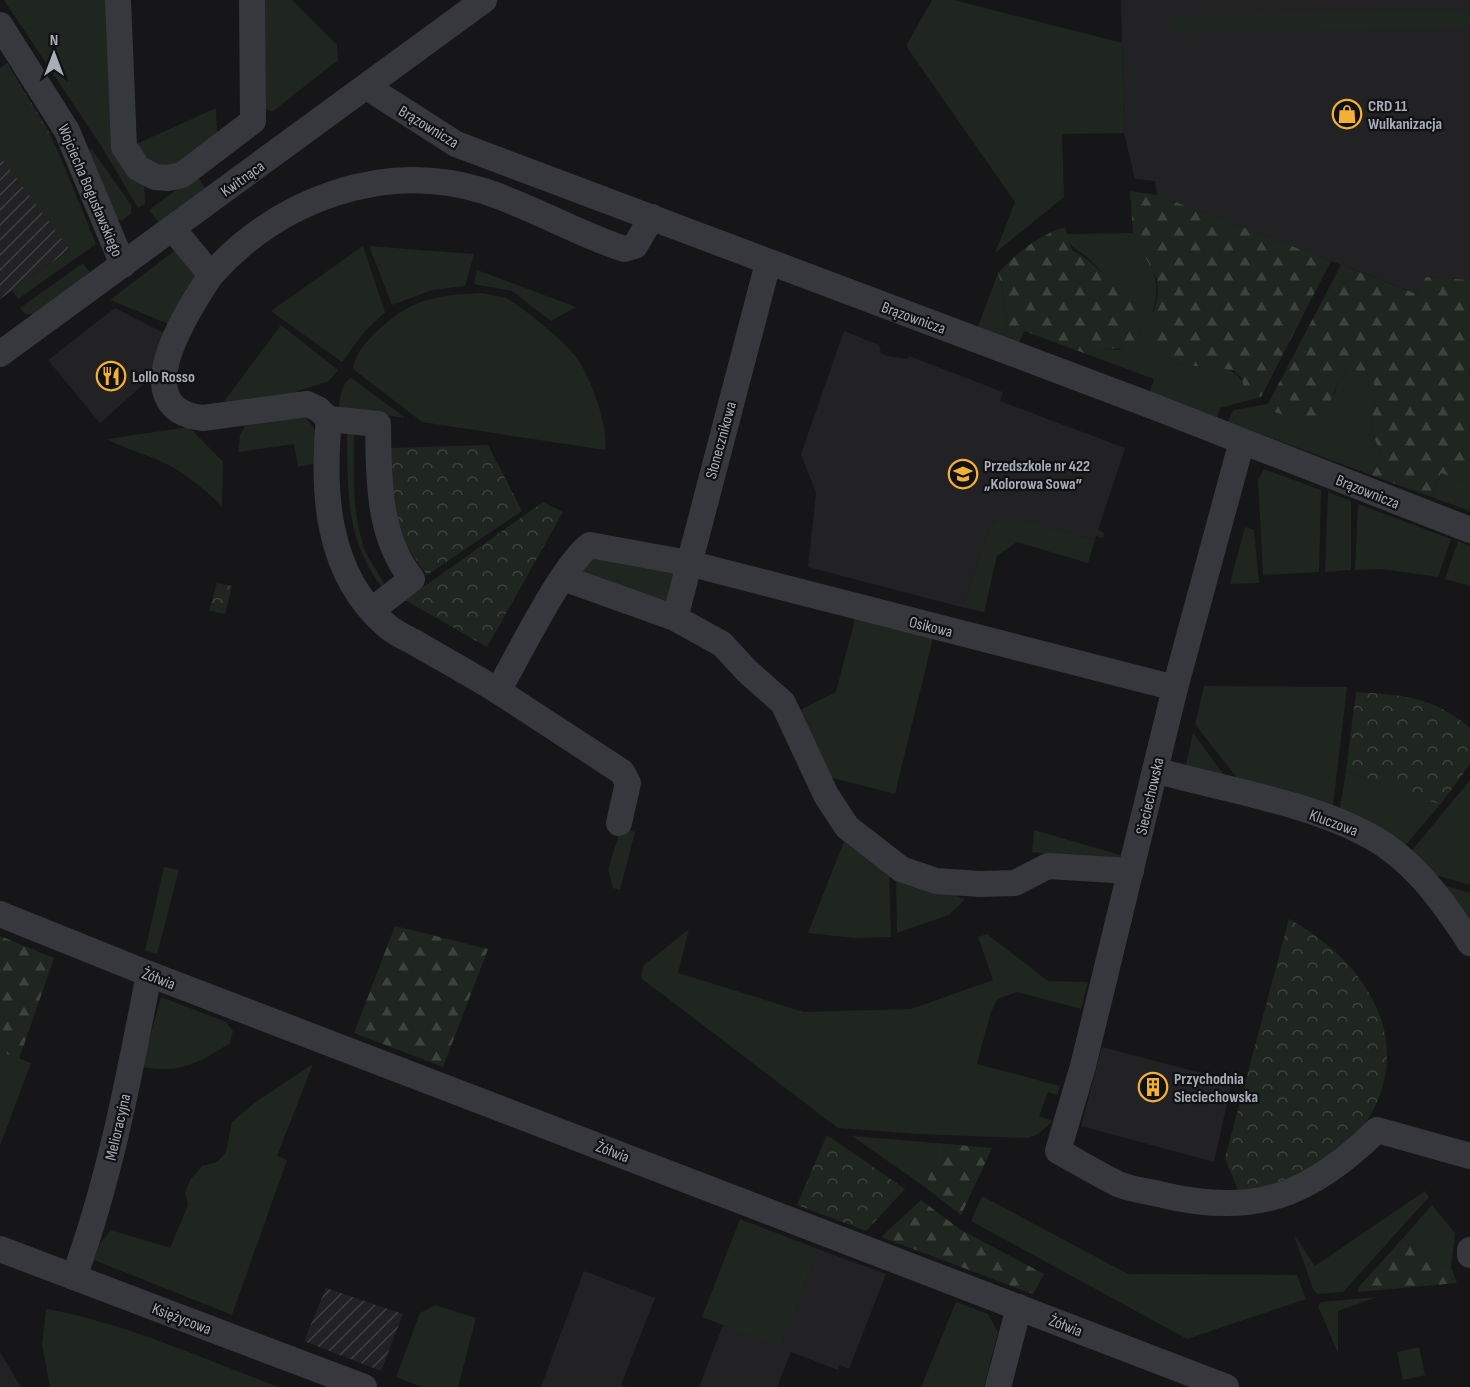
<svg xmlns="http://www.w3.org/2000/svg" width="1470" height="1387" font-family="'Sofia Sans Condensed',sans-serif">
  <defs>
    <pattern id="industrial-furrows" width="10" height="10" patternUnits="userSpaceOnUse" patternTransform="scale(1.5)"><rect width="10" height="10" fill="#222225"/><path d="M-1 1l2-2M0 10L10 0M9 11l2-2" fill="none" stroke="#3f3f43"/></pattern>
    <pattern id="forest-firs" width="22" height="20" patternUnits="userSpaceOnUse" patternTransform="scale(1.5)"><rect width="22" height="20" fill="#1e261f"/><path d="M5 1l3.5 6h-7zM16 11l3.5 6h-7z" fill="#3c433d"/></pattern>
    <pattern id="park-crowns" width="20" height="18" patternUnits="userSpaceOnUse" patternTransform="scale(1.5)"><rect width="20" height="18" fill="#1e261f"/><path d="M2 6a3 3 0 1 1 6 0M12 15a3 3 0 1 1 6 0" fill="none" stroke="#3c433d"/></pattern>
  </defs>
  <rect width="100%" height="100%" fill="#161618"/>
  <g fill="#222225">
    <polygon points="1121,0 1470,0 1470,280 1426,277 1418,294 1157,195 1155,181 1135,179 1124,133"/>
    <polygon points="115,308 168,335 152,377 100,423 48,360"/>
    <polygon points="844,331 879,345 881,353 888,356 908,359 909,356 1003,392 1000,401 1125,448 1098,530 1104,533 1103,538 1096,536 1095,540 1004,517 989,526 965,603 961,607 808,567 816,493 801,454"/>
    <polygon points="1102,1047 1232,1081 1214,1162 1081,1126"/>
    <polygon points="818,1249 886,1274 849,1369 840,1365 838,1370 791,1352 777,1387 699,1387 723,1325 780,1346"/>
    <polygon points="584,1271 655,1298 621,1385 627,1387 541,1387"/>
    <polygon points="0,1352 21,1387 0,1387"/>
  </g>
  <g fill="url(#industrial-furrows)">
    <polygon points="7,63 48,130 92,234 0,299 0,68"/>
    <polygon points="326,1288 403,1314 381,1371 304,1341"/>
  </g>
  <g fill="#1e261f">
    <polygon points="4,0 112,0 116,149 144,181 145,204 138,208 102,147"/>
    <polygon points="260,0 292,0 337,45 338,60 272,112 263,108"/>
    <polygon points="932,0 954,0 1122,43 1124,133 1062,134 1064,197 995,253 1015,202 906,46"/>
    <polygon points="1470,10 1470,28 1171,34 1170,15"/>
    <polygon points="7,63 57,149 96,244 18,299 12,290 70,250 0,156 0,68"/>
    <polygon points="216,108 217,134 177,169 157,168 132,146"/>
    <polygon points="91,148 131,205 131,213 122,221 117,219 89,151"/>
    <polygon points="196,175 206,189 160,224 149,210"/>
    <path d="M1133,233C1149,262 1163,278 1153,311L1177,364C1201,368 1236,359 1244,387L1261,397L1220,408L1217,418L1149,394L1154,379L1089,355L1104,349L1119,350L1139,337C1141,290 1132,297 1100,270C1095,266 1092,261 1087,257C1074,247 1073,250 1065,234Z"/>
    <polygon points="363,246 385,312 365,331 342,362 271,311"/>
    <polygon points="369,246 474,254 465,286 432,290 392,305"/>
    <polygon points="178,248 192,268 195,277 171,325 110,300"/>
    <polygon points="83,263 92,275 37,314 25,314 20,308"/>
    <polygon points="477,270 576,307 551,321 512,291 474,284"/>
    <path d="M998,273C1006,296 1004,317 1008,341L978,327Z"/>
    <path d="M482,293L506,298L516,304C536,319 560,337 576,357C590,376 609,426 605,450L422,422L353,369C354,356 365,343 374,334C409,300 433,295 482,293Z"/>
    <polygon points="281,325 338,370 329,381 258,404 217,411"/>
    <path d="M1348,370C1389,370 1370,402 1372,427C1373,438 1377,444 1382,453L1371,475L1228,422L1233,410L1268,404L1272,411L1334,395L1339,380Z"/>
    <path d="M351,378L403,416L404,418L339,408C339,399 342,383 351,378Z"/>
    <path d="M298,412C320,427 317,439 318,463L298,467L294,444L238,452L240,435L247,422Z"/>
    <path d="M189,427L223,462L222,506C203,488 183,471 158,460C141,453 123,448 107,439Z"/>
    <path d="M347,427L354,428C354,468 351,509 364,548C370,565 384,577 387,593C344,542 348,491 347,427Z"/>
    <polygon points="1264,469 1321,490 1319,572 1263,575 1258,480"/>
    <polygon points="1441,473 1470,485 1470,511 1431,497"/>
    <polygon points="1328,492 1351,501 1351,570 1325,572"/>
    <polygon points="1358,504 1451,539 1438,577 1382,569 1355,570"/>
    <polygon points="1004,516 1095,540 1088,563 1017,542 997,556 984,612 961,607 965,603 989,526"/>
    <polygon points="1245,527 1254,530 1259,583 1230,584"/>
    <polygon points="1458,541 1470,546 1470,586 1445,579"/>
    <polygon points="591,558 679,573 670,607 584,574 582,568"/>
    <polygon points="855,619 933,638 895,794 825,776 800,710 836,692"/>
    <polygon points="1204,686 1347,687 1332,814 1244,787 1195,724"/>
    <polygon points="1193,733 1231,784 1185,770"/>
    <polygon points="1346,771 1440,805 1402,849 1339,813"/>
    <polygon points="1470,780 1470,885 1429,873 1409,854"/>
    <polygon points="621,827 635,832 620,890 613,888 608,870"/>
    <polygon points="1034,830 1120,855 1118,861 1032,852"/>
    <polygon points="846,836 889,870 891,937 854,938 808,933"/>
    <polygon points="164,867 179,870 157,954 145,951"/>
    <polygon points="896,874 956,891 956,896 965,899 949,915 897,933"/>
    <polygon points="1440,884 1470,893 1470,920 1469,918"/>
    <polygon points="689,929 678,973 804,1012 911,1009 993,980 978,937 987,934 1048,981 1088,982 1081,1009 1017,992 997,999 990,1015 977,1064 1060,1086 1057,1095 1048,1092 1039,1116 1053,1121 1038,1134 1028,1138 918,1134 838,1128 641,978 643,966"/>
    <path d="M161,997L226,1022L233,1031L230,1043C199,1063 180,1074 142,1067Z"/>
    <polygon points="0,1051 31,1063 0,1146"/>
    <polygon points="313,1064 277,1156 287,1160 232,1315 94,1260 100,1243 111,1230 170,1248 188,1205 185,1193 190,1180 202,1166 217,1162 226,1152 232,1122 253,1104"/>
    <polygon points="852,1136 936,1143 937,1155 925,1187"/>
    <polygon points="1425,1191 1429,1197 1343,1292 1317,1294 1313,1289 1294,1235 1315,1266"/>
    <polygon points="982,1196 1128,1274 1297,1275 1306,1299 1187,1339 971,1221"/>
    <polygon points="1432,1205 1455,1233 1451,1267 1427,1262 1403,1238"/>
    <polygon points="740,1219 818,1249 780,1347 702,1317"/>
    <polygon points="1377,1297 1338,1311 1338,1353 1318,1306 1321,1302"/>
    <polygon points="956,1302 988,1314 998,1332 984,1387 921,1387"/>
    <polygon points="435,1305 476,1318 458,1387 422,1387 396,1377 420,1313"/>
    <path d="M46,1309C126,1323 203,1359 279,1387H50L42,1345Z"/>
    <polygon points="1419,1347 1425,1375 1403,1380 1397,1352"/>
  </g>
  <g fill="url(#forest-firs)">
    <polygon points="1130,191 1157,195 1331,261 1261,397 1244,387 1241,377 1233,370 1177,364 1157,344 1150,329 1158,294 1157,279 1133,233"/>
    <path d="M1065,227L1072,250C1085,256 1091,264 1102,272C1122,287 1140,293 1140,321C1140,332 1139,338 1134,348L1104,349L1089,355L1024,331L1018,345L1008,341C1004,317 1006,296 998,273C1018,252 1037,236 1065,227Z"/>
    <path d="M1341,265L1417,294L1426,277L1470,280V485L1441,473L1431,497L1371,475L1382,453C1377,444 1373,438 1372,427C1370,402 1389,370 1348,370L1339,380L1327,410L1313,425L1272,411L1268,404Z"/>
    <polygon points="395,926 488,949 443,1067 354,1033"/>
    <polygon points="0,936 54,958 19,1059 0,1051"/>
    <polygon points="936,1143 992,1148 961,1215 925,1187 937,1155"/>
    <polygon points="921,1200 961,1230 1044,1274 1033,1294 881,1237"/>
    <polygon points="1403,1238 1427,1262 1451,1267 1457,1283 1358,1292 1358,1288"/>
  </g>
  <g fill="url(#park-crowns)">
    <path d="M488,445L522,511L427,575C390,526 391,507 391,448Z"/>
    <polygon points="543,502 563,512 487,647 405,600"/>
    <polygon points="217,583 232,586 225,614 209,611"/>
    <path d="M1356,692C1403,695 1432,696 1470,728V764L1440,805L1346,771Z"/>
    <path d="M1289,919C1353,954 1408,1021 1379,1097C1371,1118 1357,1138 1339,1151C1309,1173 1273,1185 1239,1193L1225,1158Z"/>
    <polygon points="827,1135 905,1189 866,1231 797,1205"/>
  </g>
  <g fill="none" stroke-linecap="round" stroke-linejoin="round">
    <g stroke="#37383d" stroke-width="26">
      <polyline points="118,0 124,147 138,168 155,177 168,178 182,175 253,121 252,0"/>
      <polyline points="0,25 67,131 123,265"/>
      <polyline points="367,87 456,144 1155,407 1470,530"/>
      <path d="M173,229L211,275C189,308 122,409 203,418L307,404L318,409L329,419L378,424C379,478 377,535 412,579L372,610"/>
      <path d="M211,275C279,199 384,160 484,191C533,207 576,233 624,249L635,246L652,217"/>
      <polyline points="0,354 484,0"/>
      <path d="M329,419C322,492 326,574 387,626C396,634 409,639 419,645C445,660 472,675 498,691C517,658 563,564 590,545L688,563L1175,688"/>
      <path d="M1242,441L1175,688L1083,1066L1058,1151C1078,1162 1098,1174 1118,1184C1132,1190 1148,1191 1163,1195C1255,1217 1311,1195 1377,1130L1470,1156"/>
      <polyline points="563,578 675,618 722,644 747,671 783,703 826,795 847,827 901,869 936,881 980,884 1015,883 1048,866 1131,871"/>
      <polyline points="675,618 768,263"/>
      <polyline points="498,691 622,772 628,783 619,823"/>
      <path d="M1155,770C1221,789 1305,802 1364,833C1411,856 1443,901 1470,943"/>
      <polyline points="0,914 149,974 1226,1387"/>
      <polyline points="0,1249 364,1387"/>
      <polyline points="1470,1250 1470,1255"/>
      <path d="M74,1277C110,1179 129,1077 149,974"/>
      <polyline points="998,1387 1019,1307"/>
    </g>
  </g>
  <defs>
    <g id="shop-ring" transform="scale(1.5)"><circle r="9.5" fill="#111113" stroke="#f2b134" stroke-width="1.5"/><path d="M-5-2.5h2.3a2.7 3.5 0 0 1 5.4 0H5L5.5 6h-11ZM-1.5-2.5h3a1.5 2.3 0 0 0-3 0Z" fill="#f2b134"/></g>
    <g id="restaurant-ring" transform="scale(1.5)"><circle r="9.5" fill="#111113" stroke="#f2b134" stroke-width="1.5"/><path d="M-5-6h1v4h1v-4h1v4h1v-4h1v5L-1.5 .5V6h-2V.5L-5-1ZM5-6V6H3V1.5H1.5Q1.5-4 5-6Z" fill="#f2b134"/></g>
    <g id="school-ring" transform="scale(1.5)"><circle r="9.5" fill="#111113" stroke="#f2b134" stroke-width="1.5"/><path d="M0-5L7-2L0 1L-7-2ZM-4 1L0 2.5L4 1V4Q0 6-4 4Z" fill="#f2b134"/></g>
    <g id="building-ring" transform="scale(1.5)"><circle r="9.5" fill="#111113" stroke="#f2b134" stroke-width="1.5"/><path d="M-4-6H4V6H1V3H-1V6H-4ZM-2.5-4.3h1.7v1.8h-1.7ZM.8-4.3h1.7v1.8H.8ZM-2.5-1h1.7V.8h-1.7ZM.8-1h1.7V.8H.8Z" fill="#f2b134"/></g>
  </defs>
  <g fill-rule="evenodd">
    <use href="#shop-ring" x="1347" y="114"/>
    <use href="#restaurant-ring" x="111" y="376"/>
    <use href="#school-ring" x="963" y="474"/>
    <use href="#building-ring" x="1153" y="1087"/>
  </g>
  <g text-anchor="middle" stroke-width="4.5" stroke-linejoin="round" paint-order="stroke">
    <g font-size="16" font-weight="bold" fill="#a8adb8" stroke="#111113" text-anchor="start">
      <text x="1368" y="111">CRD 11<tspan x="1368" dy="18">Wulkanizacja</tspan></text>
      <text x="132" y="382">Lollo Rosso</text>
      <text x="984" y="471">Przedszkole nr 422<tspan x="984" dy="18">„Kolorowa Sowa”</tspan></text>
      <text x="1174" y="1084">Przychodnia<tspan x="1174" dy="18">Sieciechowska</tspan></text>
    </g>
    <g font-size="16" fill="#a8adb8" stroke="#111113">
      <text transform="translate(429 126) rotate(31)" y="6">Brązownicza</text>
      <text transform="translate(242 178) rotate(-36)" y="6">Kwitnąca</text>
      <text transform="translate(91 190) rotate(67)" y="6">Wojciecha Bogusławskiego</text>
      <text transform="translate(914 317) rotate(20)" y="6">Brązownicza</text>
      <text transform="translate(720 440) rotate(-75)" y="6">Słonecznikowa</text>
      <text transform="translate(1368 491) rotate(22)" y="6">Brązownicza</text>
      <text transform="translate(931 626) rotate(14)" y="6">Osikowa</text>
      <text transform="translate(1149 796) rotate(-77)" y="6">Sieciechowska</text>
      <text transform="translate(1334 822) rotate(20)" y="6">Kluczowa</text>
      <text transform="translate(159 978) rotate(21)" y="6">Żółwia</text>
      <text transform="translate(117 1127) rotate(-77)" y="6">Melioracyjna</text>
      <text transform="translate(613 1151) rotate(21)" y="6">Żółwia</text>
      <text transform="translate(182 1318) rotate(21)" y="6">Księżycowa</text>
      <text transform="translate(1066 1325) rotate(21)" y="6">Żółwia</text>
    </g>
  </g>
  <g transform="translate(54 54)" stroke="#111113" stroke-width="4.5" paint-order="stroke">
  <path d="M0-4.5L10 22L0 15L-10 22Z" fill="#a8adb8"/>
  <text y="-9" font-size="16" font-weight="bold" text-anchor="middle" fill="#a8adb8">N</text>
  </g>
</svg>
